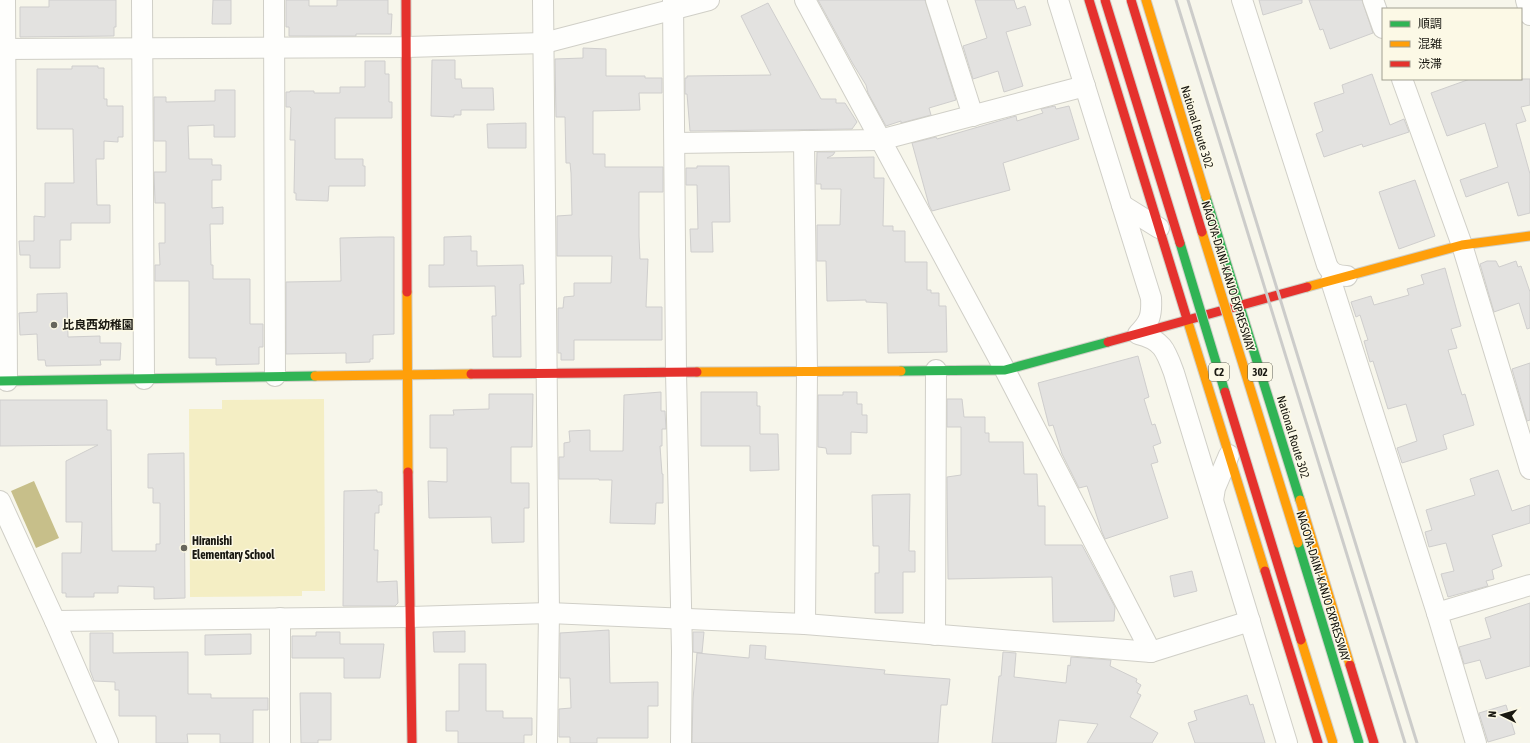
<svg xmlns="http://www.w3.org/2000/svg" width="1530" height="743" font-family="'Asap Condensed','Noto Sans JP',sans-serif">
  <rect width="100%" height="100%" fill="#f7f6eb"/>
  <polygon fill="#f4eec4" points="324,399 325,591 302,591 302,596 190,597 189,409 222,409 222,400"/>
  <polygon fill="#c7bf8a" points="34,481 59,538 36,548 11,491"/>
  <g fill="#e3e2e0" stroke="#cfcecd">
    <polygon points="49,0 116,0 116,27 114,27 114,36 20,37 20,7 49,7"/>
    <polygon points="213,0 231,0 231,24 212,24"/>
    <polygon points="286,0 309,0 309,6 337,6 337,0 388,0 388,14 392,14 391,34 356,34 356,36 289,36 289,27 286,27"/>
    <polygon points="818,0 925,0 956,100 929,108 931,115 901,123 901,121 886,126 868,93 866,85 853,64"/>
    <polygon points="975,0 1014,0 1017,9 1025,6 1031,25 1006,32 1023,86 1004,92 998,71 973,79 963,46 987,38"/>
    <polygon points="1259,0 1302,0 1302,3 1263,15"/>
    <polygon points="1309,0 1362,0 1373,33 1330,49 1323,29 1320,30"/>
    <polygon points="768,3 821,99 836,99 836,103 845,103 857,122 852,129 690,131 687,94 685,94 685,78 687,78 687,76 771,75 741,16"/>
    <polygon points="583,48 606,49 606,76 645,76 645,78 662,78 662,93 639,93 640,110 593,111 593,154 605,154 605,167 663,167 663,192 639,192 639,236 640,259 648,259 646,307 662,307 662,340 574,340 574,360 561,360 561,353 558,353 558,308 563,308 564,297 574,296 574,283 611,283 612,256 557,256 557,216 572,215 571,173 570,163 566,163 565,117 556,117 555,59 583,58"/>
    <polygon points="432,60 455,60 455,79 461,79 462,88 493,88 494,110 461,110 461,115 454,115 454,117 431,116"/>
    <polygon points="365,61 385,61 385,74 389,74 389,102 392,102 392,118 335,118 335,159 363,159 363,166 365,166 365,186 329,186 328,201 296,200 296,193 294,193 295,140 290,140 291,108 290,107 286,107 286,92 290,92 290,91 314,91 314,93 340,93 340,87 365,87"/>
    <polygon points="72,66 98,66 98,68 104,68 104,99 107,99 107,106 123,106 123,137 118,137 118,142 104,141 104,159 96,159 97,205 110,205 110,223 71,223 71,240 60,240 60,268 30,268 30,255 20,255 19,241 34,241 34,216 45,217 45,183 74,183 73,129 37,129 37,69 72,69"/>
    <polygon points="1372,74 1390,125 1404,119 1409,132 1363,147 1362,144 1324,157 1316,134 1323,131 1314,103 1344,93 1342,85"/>
    <polygon points="1470,79 1530,79 1530,105 1521,107 1526,121 1516,124 1530,174 1530,213 1518,216 1508,182 1466,197 1460,180 1498,167 1485,123 1447,136 1431,93"/>
    <polygon points="215,90 235,90 235,137 214,137 214,125 188,126 189,159 212,159 212,165 221,165 221,180 212,180 212,208 223,207 223,224 210,224 211,265 213,265 213,279 250,279 250,324 263,324 263,347 259,347 259,364 216,365 216,358 189,358 189,281 155,281 155,265 160,265 159,243 165,243 165,203 155,203 154,172 166,172 166,141 154,141 154,97 166,97 166,102 215,101"/>
    <polygon points="1055,106 1056,109 1069,106 1079,139 1003,163 1010,190 932,211 929,205 912,143 936,137 937,139 1016,116 1017,121 1043,113 1041,109"/>
    <polygon points="526,123 526,148 488,148 487,124"/>
    <polygon points="817,152 835,152 833,155 827,158 874,157 874,178 884,178 883,226 893,226 893,231 905,231 905,262 927,262 927,290 931,290 931,293 939,293 939,306 946,306 947,352 888,353 887,303 866,302 866,300 827,301 826,261 817,261 817,225 840,225 841,189 821,189 821,184 816,184"/>
    <polygon points="697,166 729,166 730,222 712,222 713,252 691,252 690,229 698,229 697,185 686,185 686,168 697,168"/>
    <polygon points="1415,180 1435,236 1399,249 1379,192"/>
    <polygon points="471,236 471,251 477,251 477,266 523,265 524,284 520,284 521,357 493,357 492,316 496,316 495,286 429,287 429,265 444,265 444,237"/>
    <polygon points="380,237 394,237 394,334 373,335 373,359 370,359 370,362 346,363 346,353 286,354 286,282 341,281 340,238"/>
    <polygon points="1487,261 1496,261 1499,267 1516,261 1518,267 1521,266 1530,292 1530,328 1527,329 1519,303 1494,312 1480,264"/>
    <polygon points="1445,268 1461,326 1451,329 1457,348 1448,350 1462,395 1465,394 1474,425 1443,435 1447,449 1402,463 1397,448 1417,441 1406,404 1388,409 1373,361 1370,362 1364,341 1368,340 1360,315 1356,317 1351,302 1371,296 1374,305 1409,295 1407,289 1424,284 1421,275"/>
    <polygon points="67,293 68,337 100,336 100,343 121,343 120,360 100,360 101,365 46,366 45,360 38,360 37,334 20,335 19,313 37,312 37,294"/>
    <polygon points="1138,356 1149,397 1144,399 1152,425 1155,424 1161,443 1153,446 1158,462 1151,464 1168,518 1105,539 1102,532 1087,486 1079,488 1062,454 1053,425 1049,426 1038,383"/>
    <polygon points="1530,363 1530,420 1527,421 1512,369"/>
    <polygon points="661,392 661,411 665,411 666,429 662,429 662,446 660,446 662,474 663,474 663,503 656,503 655,524 610,523 612,480 599,480 599,479 559,479 559,457 564,457 564,443 570,442 569,431 590,430 590,451 623,451 624,395"/>
    <polygon points="701,392 757,392 757,406 760,406 760,434 778,434 779,470 750,471 750,446 701,446"/>
    <polygon points="843,392 857,392 857,404 862,404 862,415 867,415 867,433 851,432 851,454 827,454 826,448 818,447 818,395 843,395"/>
    <polygon points="489,394 533,394 532,447 511,447 511,483 529,483 529,508 524,508 524,542 492,543 491,517 429,518 428,481 447,482 447,448 430,448 430,415 454,415 453,410 489,409"/>
    <polygon points="947,399 962,399 964,417 985,417 985,433 989,433 989,442 1023,442 1024,474 1037,474 1038,506 1045,506 1045,545 1082,545 1115,607 1114,621 1053,622 1052,577 948,579 947,477 961,475 961,427 947,427"/>
    <polygon points="0,400 107,400 107,430 111,430 112,551 156,551 156,544 160,544 160,503 153,503 153,488 148,488 148,454 184,453 185,598 154,599 154,587 118,586 118,593 94,593 94,597 66,597 66,593 62,593 62,553 81,553 82,522 66,522 66,461 98,445 0,446"/>
    <polygon points="1498,470 1512,511 1530,505 1530,523 1492,535 1502,566 1492,570 1494,579 1486,581 1488,586 1448,597 1441,574 1454,571 1446,543 1429,547 1425,532 1432,530 1426,510 1475,495 1470,479"/>
    <polygon points="377,490 377,492 382,492 382,505 379,505 379,513 375,513 374,550 378,550 377,582 397,581 398,603 395,606 343,606 344,491"/>
    <polygon points="910,494 909,551 915,551 915,572 903,572 903,613 875,613 875,573 879,573 879,546 873,546 872,495"/>
    <polygon points="1192,571 1197,591 1174,597 1170,576"/>
    <polygon points="1530,603 1530,666 1486,679 1480,660 1464,664 1459,647 1491,638 1485,618"/>
    <polygon points="609,630 610,683 658,682 658,706 648,706 648,738 597,738 597,743 570,743 570,737 559,737 559,709 571,708 570,678 560,678 560,633"/>
    <polygon points="465,631 465,652 434,652 433,632"/>
    <polygon points="316,632 340,632 340,644 384,644 380,678 344,678 344,658 292,658 292,636 316,636"/>
    <polygon points="693,632 704,632 702,653 693,652"/>
    <polygon points="90,633 113,633 113,653 188,652 188,694 211,694 211,698 268,698 268,710 253,710 253,743 220,743 220,734 187,734 188,743 156,743 156,716 119,716 119,690 115,690 115,682 94,681 90,670"/>
    <polygon points="251,634 251,654 205,655 205,635"/>
    <polygon points="750,645 766,646 765,659 885,670 884,674 950,679 947,705 941,705 938,743 692,743 693,699 697,653 749,658"/>
    <polygon points="1003,652 1016,653 1014,677 1066,683 1068,665 1070,666 1071,657 1111,660 1110,666 1137,679 1136,682 1141,685 1137,693 1141,695 1130,717 1158,733 1152,743 1087,743 1098,724 1059,720 1056,743 992,743 999,676 1001,676"/>
    <polygon points="459,664 486,664 486,711 503,711 503,718 532,718 532,735 524,735 524,743 458,743 458,731 446,731 446,711 459,711"/>
    <polygon points="300,693 331,693 331,740 318,740 318,743 301,743"/>
    <polygon points="1247,695 1250,705 1253,704 1265,743 1195,743 1188,723 1197,720 1194,711"/>
    <polygon points="1506,705 1515,734 1488,742 1479,713"/>
  </g>
  <g fill="none" stroke-linecap="round" stroke-linejoin="round">
    <g stroke="#d0cfc7" stroke-width="22">
      <g id="street">
        <polyline points="5,0 7,381"/>
        <polyline points="142,0 144,379"/>
        <polyline points="274,0 275,376"/>
        <polyline points="543,0 549,613 547,743"/>
        <polyline points="673,0 676,372 682,651 681,743"/>
        <polyline points="805,0 1005,370 1151,652"/>
        <polyline points="936,0 973,116"/>
        <path d="M1058,0L1151,298C1152,315 1150,322 1138,334C1163,340 1166,351 1174,373L1287,743"/>
        <path d="M1242,0L1327,265C1331,274 1338,276 1347,276"/>
        <polyline points="1373,0 1383,28"/>
        <polyline points="1526,0 1530,15"/>
        <polyline points="0,49 407,47 544,43 709,0"/>
        <polyline points="1402,79 1462,245 1530,469"/>
        <polyline points="804,141 807,371 805,624"/>
        <polyline points="675,143 880,140 1085,86"/>
        <polyline points="1122,205 1159,228"/>
        <polyline points="1331,281 1437,613 1476,743"/>
        <polyline points="1213,500 1215,488 1229,455"/>
        <polyline points="0,501 55,621 108,743"/>
        <polyline points="1437,613 1530,585"/>
        <polyline points="280,618 280,743"/>
        <polyline points="55,621 410,617 549,613 805,624 1151,652 1250,621"/>
        <polyline points="935,635 936,370"/>
      </g>
    </g>
    <g stroke="#d0cfc7" stroke-width="11">
      <g id="fast">
        <polyline points="1206,197 1300,500"/>
        <polyline points="901,371 1005,370 1108,342"/>
        <polyline points="0,381 315,376"/>
      </g>
    </g>
    <g stroke="#d0cfc7" stroke-width="11">
      <g id="slow">
        <polyline points="1146,0 1206,197"/>
        <polyline points="1307,287 1462,245 1530,236"/>
        <polyline points="407,292 408,472"/>
        <polyline points="1187,319 1265,571"/>
        <polyline points="697,372 901,371"/>
        <polyline points="315,376 471,374"/>
        <polyline points="1300,500 1350,665"/>
      </g>
    </g>
    <g stroke="#d0cfc7" stroke-width="11">
      <g id="jam">
        <polyline points="406,0 407,292"/>
        <polyline points="1089,0 1187,319"/>
        <polyline points="1108,342 1307,287"/>
        <polyline points="471,374 697,372"/>
        <polyline points="408,472 412,743"/>
        <polyline points="1265,571 1318,743"/>
        <polyline points="1350,665 1374,743"/>
      </g>
    </g>
    <use href="#street" stroke="#fefefc" stroke-width="20"/>
    <use href="#fast" stroke="#30b455" stroke-width="9"/>
    <use href="#slow" stroke="#ff9f0a" stroke-width="9"/>
    <use href="#jam" stroke="#e5322d" stroke-width="9"/>
    <g stroke="#ccccca" stroke-width="3">
      <polyline points="1176,0 1405,743"/>
      <polyline points="1188,0 1417,743"/>
    </g>
    <g stroke="#d2d2cd" stroke-width="11" stroke-linecap="butt">
      <g id="fast-bridge">
        <polyline points="1180,243 1225,392"/>
        <polyline points="1298,543 1359,743"/>
      </g>
    </g>
    <g stroke="#d2d2cd" stroke-width="11" stroke-linecap="butt">
      <g id="slow-bridge">
        <polyline points="1202,232 1298,543"/>
        <polyline points="1301,640 1333,743"/>
      </g>
    </g>
    <g stroke="#d2d2cd" stroke-width="11" stroke-linecap="butt">
      <g id="jam-bridge">
        <polyline points="1105,0 1180,243"/>
        <polyline points="1131,0 1202,232"/>
        <polyline points="1225,392 1301,640"/>
      </g>
    </g>
    <use href="#fast-bridge" stroke="#30b455" stroke-width="9"/>
    <use href="#slow-bridge" stroke="#ff9f0a" stroke-width="9"/>
    <use href="#jam-bridge" stroke="#e5322d" stroke-width="9"/>
  </g>
  <g fill="#67665d" stroke="#fcf9e6" stroke-width="1.5">
    <circle cx="54" cy="325" r="4"/>
    <circle cx="184" cy="548" r="4"/>
  </g>
  <g text-anchor="middle" stroke-width="3" stroke-linejoin="round" paint-order="stroke">
    <g fill="#fcf9e6" stroke="#5d5c51" stroke-width="1">
      <rect x="1209" y="363" width="20" height="18" rx="3"/>
      <rect x="1248" y="363" width="24" height="18" rx="3"/>
    </g>
    <g font-size="11" font-weight="bold" fill="#191811">
      <text x="1219" y="376">C2</text>
      <text x="1260" y="376">302</text>
    </g>
    <g font-size="12" fill="#191811" stroke="#fcf9e6">
      <text transform="translate(1197 127) rotate(73)" y="4">National Route 302</text>
      <text transform="translate(1228 276) rotate(73)" y="4">NAGOYA-DAINI-KANJO EXPRESSWAY</text>
      <text transform="translate(1293 437) rotate(73)" y="4">National Route 302</text>
      <text transform="translate(1323 586) rotate(73)" y="4">NAGOYA-DAINI-KANJO EXPRESSWAY</text>
    </g>
    <g font-size="12" font-weight="bold" fill="#191811" stroke="#fcf9e6" text-anchor="start">
      <text x="62" y="329">比良西幼稚園</text>
      <text x="192" y="545">Hiranishi<tspan x="192" dy="14">Elementary School</tspan></text>
    </g>
  </g>
  <rect x="1382" y="8" width="140" height="72" fill="#fcf9e6" stroke="#a19f91"/>
  <rect x="1390" y="21" width="20" height="6" fill="#30b455" stroke="#a19f91"/>
  <text x="1418" y="28" font-size="12" fill="#191811">順調</text>
  <rect x="1390" y="41" width="20" height="6" fill="#ff9f0a" stroke="#a19f91"/>
  <text x="1418" y="48" font-size="12" fill="#191811">混雑</text>
  <rect x="1390" y="61" width="20" height="6" fill="#e5322d" stroke="#a19f91"/>
  <text x="1418" y="68" font-size="12" fill="#191811">渋滞</text>
  <g transform="translate(1502 715) rotate(275)" stroke="#fcf9e6" stroke-width="3" paint-order="stroke">
  <path d="M0-3L7 15L0 10L-7 15Z" fill="#191811"/>
  <text y="-6" font-size="11" font-weight="bold" text-anchor="middle" fill="#191811">N</text>
  </g>
</svg>
